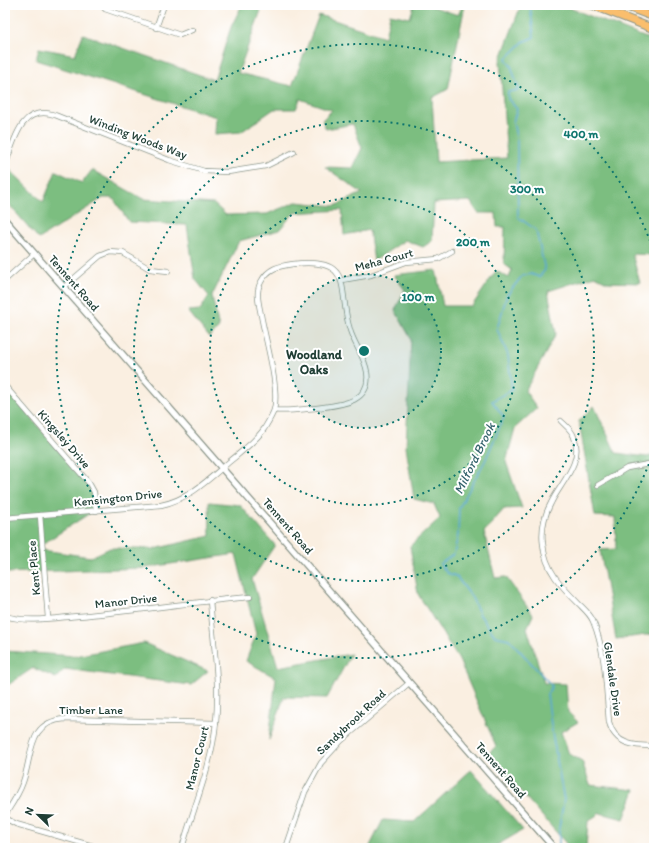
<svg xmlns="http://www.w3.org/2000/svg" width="659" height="853" font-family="Itim,sans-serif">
  <rect width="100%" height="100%" fill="#fff"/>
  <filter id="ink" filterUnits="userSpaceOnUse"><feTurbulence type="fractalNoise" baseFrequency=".025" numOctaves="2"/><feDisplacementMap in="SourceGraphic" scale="8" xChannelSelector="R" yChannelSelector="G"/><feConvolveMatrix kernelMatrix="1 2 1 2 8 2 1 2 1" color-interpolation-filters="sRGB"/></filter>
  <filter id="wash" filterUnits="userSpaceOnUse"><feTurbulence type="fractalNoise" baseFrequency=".012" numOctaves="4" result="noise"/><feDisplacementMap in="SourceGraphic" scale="16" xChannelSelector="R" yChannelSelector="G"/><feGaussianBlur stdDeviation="0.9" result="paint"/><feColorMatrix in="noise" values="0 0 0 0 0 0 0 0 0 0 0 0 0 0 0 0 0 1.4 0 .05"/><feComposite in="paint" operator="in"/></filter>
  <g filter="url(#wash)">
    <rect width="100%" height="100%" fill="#faefe1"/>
    <g fill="#7bbe80" stroke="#4d7e5a">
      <polygon points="242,5 263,5 238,73 292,86 319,15 385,37 390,14 410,18 414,5 428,5 458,15 463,5 465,5 448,89 432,98 436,162 507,158 500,61 521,5 562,5 654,41 654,255 632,254 640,283 607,282 595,276 548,291 556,334 525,391 537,408 515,428 506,462 522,508 504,509 484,532 495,578 506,577 533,615 527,628 544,683 566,684 568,712 578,722 561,732 569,754 582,761 590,785 635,790 624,819 600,813 588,821 586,848 570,848 488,754 496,746 459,660 418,594 410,546 440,518 434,504 414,499 406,447 411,339 395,310 405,290 394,275 436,270 443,306 472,306 496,271 509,278 512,270 504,264 505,227 497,227 496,213 478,213 470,201 434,203 432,241 423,247 405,240 374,261 369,230 344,235 342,210 294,213 279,230 239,241 212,296 219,328 209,337 188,311 200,310 209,296 195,279 187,225 129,222 113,198 103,198 39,239 5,200 5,165 43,202 56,171 82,183 92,170 143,199 214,204 226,215 267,214 296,202 335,206 362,193 325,167 353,168 362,148 353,124 326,129 322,120 332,110 300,99 296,109 274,109 241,132 215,134 216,117 36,60 39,48 75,55 83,34 214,80 231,27"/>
      <polygon points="5,386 94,493 96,509 35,549 91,557 110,548 154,549 210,536 209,502 240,505 275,545 252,579 278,667 351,654 327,698 284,697 269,740 276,678 246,661 256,634 236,554 144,568 5,573"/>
      <polygon points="594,406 616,453 647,457 654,455 654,634 616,639 600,550 616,549 615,517 595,516 579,421"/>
      <polygon points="144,643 208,671 191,685 65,669 56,678 33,668 5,687 5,651 75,656"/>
      <polygon points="471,770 523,830 492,848 369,848 383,820 414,822"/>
    </g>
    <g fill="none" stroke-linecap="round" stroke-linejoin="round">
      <polyline stroke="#5aa9d4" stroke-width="1.5" points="530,5 534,37 523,42 506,59 511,66 519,90 508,92 508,99 517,109 513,122 517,140 518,217 536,230 545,270 539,277 531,274 522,276 507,295 497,329 508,355 512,390 492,401 504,417 485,461 459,508 458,535 454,554 440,564 447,573 456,576 471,596 480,615 495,636 509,639 552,686 547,694 552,732 564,800 559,828 559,848"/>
    </g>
  </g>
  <g filter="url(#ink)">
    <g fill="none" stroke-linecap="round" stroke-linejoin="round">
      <g stroke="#8c968a" stroke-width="6">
        <g id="minor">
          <polyline points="102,5 105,9 180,35 192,30"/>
          <polyline points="156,28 164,5"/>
          <path d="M5,166C14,142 20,104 55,115L169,160L204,171L228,172L266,166L294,152"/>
          <polyline points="5,280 34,254"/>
          <polyline points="342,280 371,275 406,262 438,259 452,251"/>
          <polyline points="64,287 100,256 110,252 123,253 150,269 168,271"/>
          <polyline points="5,386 89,483 94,492 96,511"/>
          <path d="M561,421C566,426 572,430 574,437C584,462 561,482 551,503C544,516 541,529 543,544C545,570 562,587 579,604C584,609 590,614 593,621C606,652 606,689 609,722C615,745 634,746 654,746"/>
          <polyline points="598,485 627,468 654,463"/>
          <polyline points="40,515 48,618"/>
          <path d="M5,518L161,505C189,499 207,481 229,462C241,452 255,442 264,429C267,424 272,416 274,410C280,388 265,338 261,315C259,304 255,292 261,282C268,268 279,266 293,264C356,257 337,289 350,330C354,344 365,357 367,372C372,404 338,405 316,408C302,409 288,412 274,410"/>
          <path d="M5,616C28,623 54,618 78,616C135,611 192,602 250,597"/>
          <path d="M5,815C12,804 19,794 23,782C33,754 27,722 65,719L216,723"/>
          <polyline points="5,818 16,824 100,848"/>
          <path d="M182,848C194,806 212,765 216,722C220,681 213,640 210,600"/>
          <polyline points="286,848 305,792 321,763 341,741 409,683"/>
        </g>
      </g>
      <g stroke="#8c968a" stroke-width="8">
        <polyline id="tertiary" points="5,220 554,848"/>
      </g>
      <g stroke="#8c968a" stroke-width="9">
        <g id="trunk">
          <polyline points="592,5 654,29"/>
          <polyline points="622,5 654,17"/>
        </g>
      </g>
      <use href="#minor" stroke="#fff" stroke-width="4.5"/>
      <use href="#tertiary" stroke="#fff" stroke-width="5.5"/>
      <use href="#trunk" stroke="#fabe6d" stroke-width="7"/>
    </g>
  </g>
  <circle cx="364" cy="351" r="77" fill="#0f766e" fill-opacity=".12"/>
  <g fill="none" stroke="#0f766e" stroke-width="2" stroke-dasharray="2 4">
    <circle cx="364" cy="351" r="77"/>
    <circle cx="364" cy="351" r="154"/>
    <circle cx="364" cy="351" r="230"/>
    <path d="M653 453A307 307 0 1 1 653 249"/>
  </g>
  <g text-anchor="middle" stroke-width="4" stroke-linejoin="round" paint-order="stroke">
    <g font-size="12" fill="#1f3d34" stroke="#fff">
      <text transform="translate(138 137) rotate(21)" y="4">Winding Woods Way</text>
      <text transform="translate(384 260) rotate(-15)" y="4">Meha Court</text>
      <text transform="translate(74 283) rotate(49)" y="4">Tennent Road</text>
      <text transform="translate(64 439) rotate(49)" y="4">Kingsley Drive</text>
      <text transform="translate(118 498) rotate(-6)" y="4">Kensington Drive</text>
      <text transform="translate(288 526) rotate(49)" y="4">Tennent Road</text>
      <text transform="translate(34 568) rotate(-95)" y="4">Kent Place</text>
      <text transform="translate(126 601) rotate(-6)" y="4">Manor Drive</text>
      <text transform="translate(613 679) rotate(82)" y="4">Glendale Drive</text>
      <text x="91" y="714">Timber Lane</text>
      <text transform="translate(351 722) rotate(-43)" y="4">Sandybrook Road</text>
      <text transform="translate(197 758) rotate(-76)" y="4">Manor Court</text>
      <text transform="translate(501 770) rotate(49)" y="4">Tennent Road</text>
    </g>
    <g font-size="13" font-weight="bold" fill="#1f3d34" stroke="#fff">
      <text x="314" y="359">Woodland<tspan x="314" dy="15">Oaks</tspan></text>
    </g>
    <g font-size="13" font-style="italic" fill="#34636c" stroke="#fff">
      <text transform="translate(474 458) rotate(-64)" y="5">Milford Brook</text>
    </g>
  </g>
  <circle cx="364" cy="351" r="6" fill="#0f766e" stroke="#fff" stroke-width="2"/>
  <g font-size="12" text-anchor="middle" font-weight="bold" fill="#0f766e" stroke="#fff" stroke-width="4" stroke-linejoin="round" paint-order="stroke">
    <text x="581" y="138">400 m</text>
    <text x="527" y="193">300 m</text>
    <text x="473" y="246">200 m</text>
    <text x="418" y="301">100 m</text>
  </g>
  <rect width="659" height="853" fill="none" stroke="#fff" stroke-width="20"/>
  <g transform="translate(38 815) rotate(293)" stroke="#ffffff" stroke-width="3" paint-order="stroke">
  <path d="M0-3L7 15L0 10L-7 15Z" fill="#1f3d34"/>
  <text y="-6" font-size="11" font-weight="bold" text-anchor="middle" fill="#1f3d34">N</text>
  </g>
</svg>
